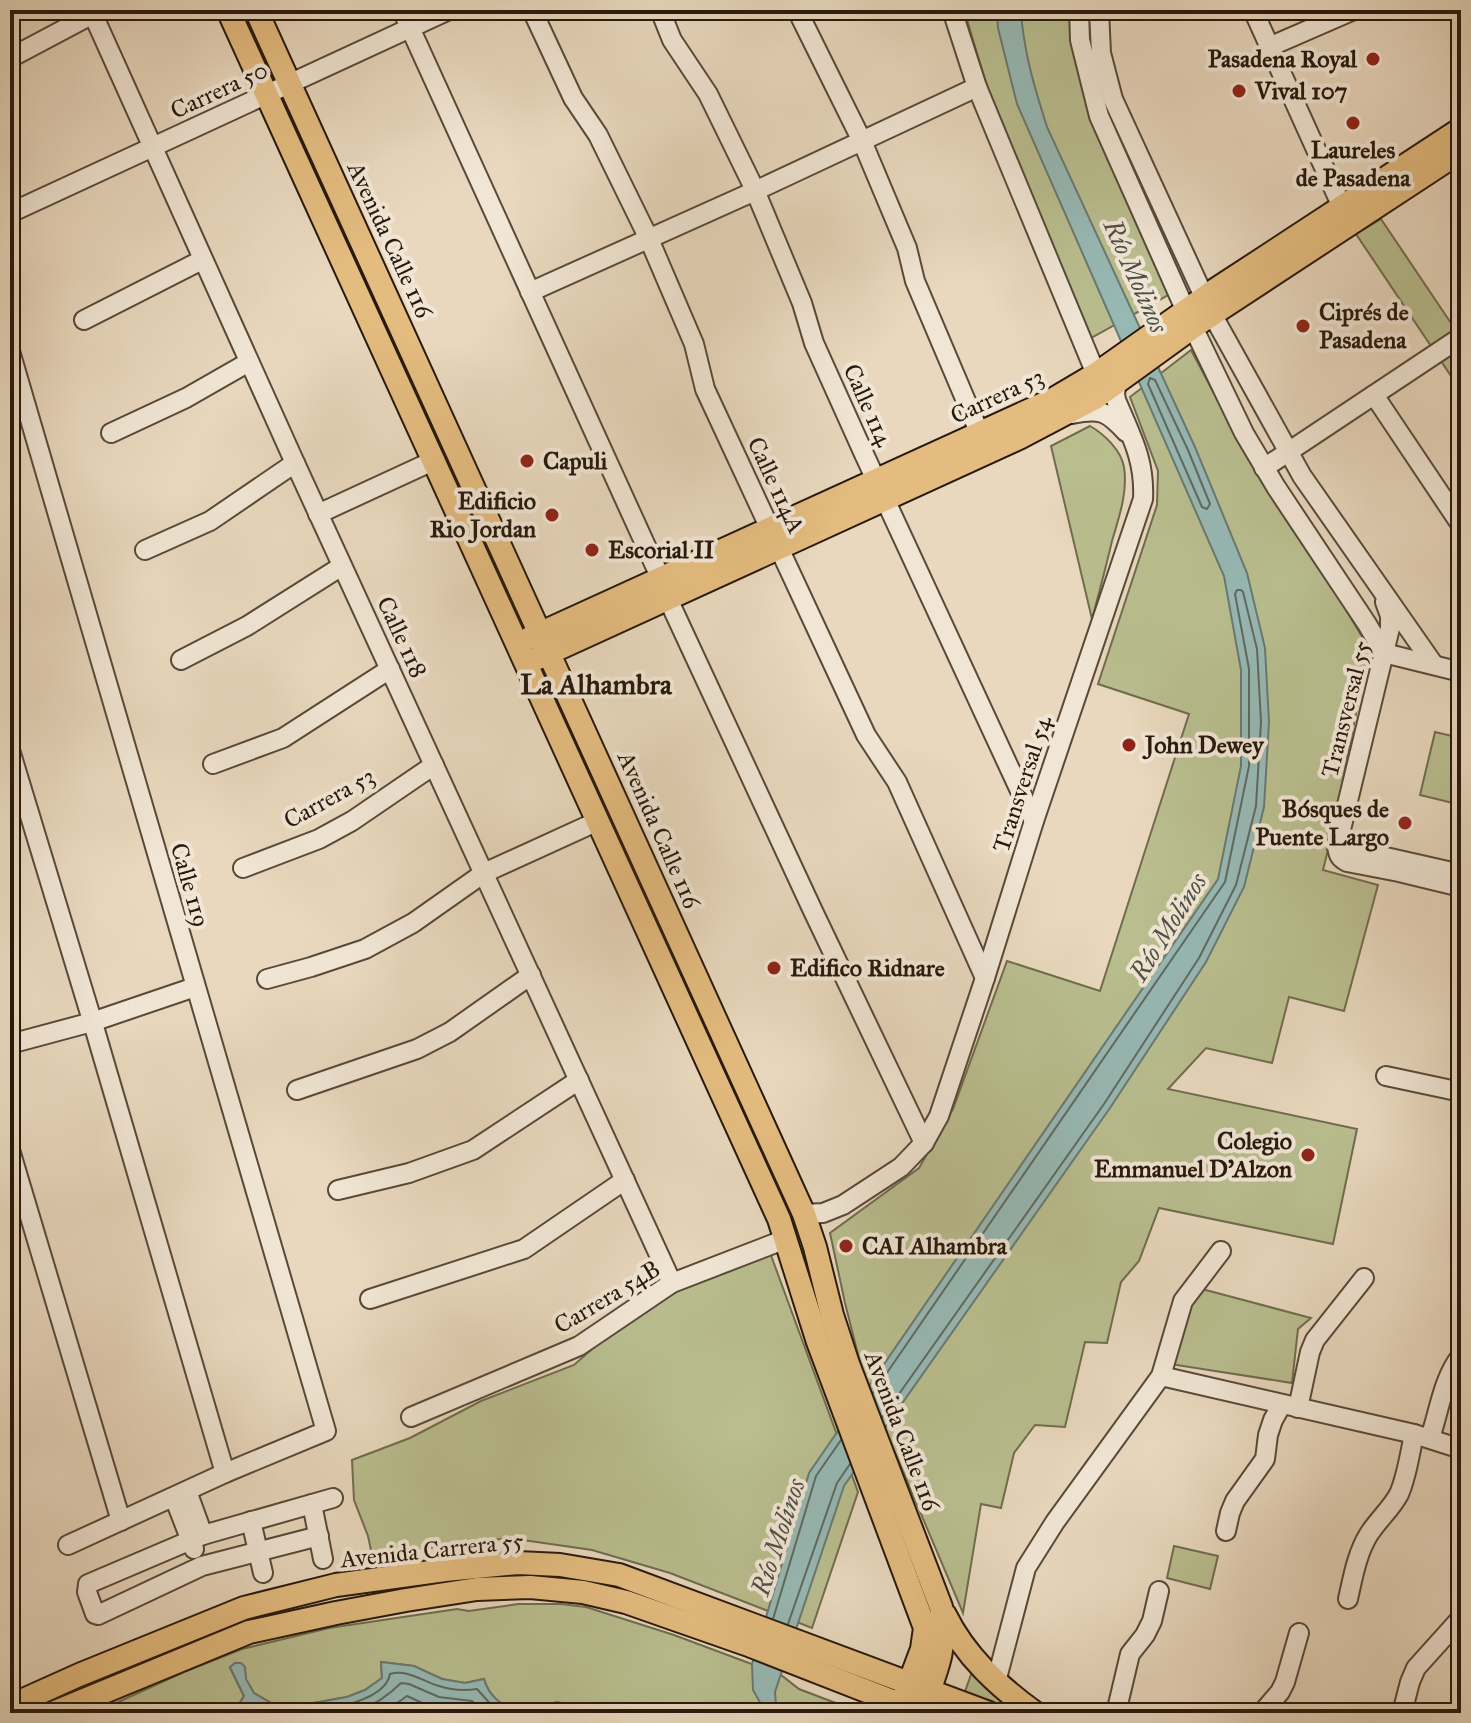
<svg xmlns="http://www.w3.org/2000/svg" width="1471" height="1723" font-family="'IM FELL Great Primer',serif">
  <rect width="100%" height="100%" fill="#e9d8be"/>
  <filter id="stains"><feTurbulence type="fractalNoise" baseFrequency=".0025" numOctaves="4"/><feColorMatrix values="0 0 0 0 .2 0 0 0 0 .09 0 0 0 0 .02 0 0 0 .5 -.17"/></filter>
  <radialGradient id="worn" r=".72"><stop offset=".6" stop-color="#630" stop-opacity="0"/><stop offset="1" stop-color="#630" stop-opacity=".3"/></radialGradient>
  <g fill="#b9be8f" stroke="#706c4e" stroke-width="2">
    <polygon points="964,10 1071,10 1104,146 1138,227 1170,294 1091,338 988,90"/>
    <polygon points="1381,219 1461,338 1461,391 1356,234"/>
    <path d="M1191,350L1251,463L1320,566L1370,650C1352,723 1342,797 1323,870L1378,885L1344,1011L1289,997L1272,1063L1206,1048L1168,1089L1357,1129L1333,1244L1159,1208L1139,1261L1121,1282L1107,1343L1085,1342L1065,1427L1035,1425L1014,1453L1001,1508L981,1504L963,1613L865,1382L845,1303L830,1233L919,1168L953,1109L1007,961L1100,991L1189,714L1098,684L1157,505L1158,471L1130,397Z"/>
    <path d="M1090,426C1104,434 1121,450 1124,467C1128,492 1119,517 1112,541C1106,567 1099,593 1092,619L1051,446Z"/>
    <polygon points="1435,732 1461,738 1461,805 1420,795"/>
    <polygon points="769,1250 858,1492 812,1628 670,1573 592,1550 509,1538 372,1555 368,1536 354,1500 352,1460 410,1438 481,1401 574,1365 635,1311 680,1285"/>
    <polygon points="1202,1289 1311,1318 1298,1329 1292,1383 1170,1364 1187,1309"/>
    <polygon points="1174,1546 1218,1556 1210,1589 1167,1578"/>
    <path d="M518,1604H561L586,1607L674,1635L781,1675L799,1689L862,1713H581L576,1706L557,1702L517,1713C501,1704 489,1697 484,1679L465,1683L442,1679L414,1666L381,1662L382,1678L365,1690L347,1697L291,1707L273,1704L254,1693L235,1663L230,1668L244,1696L236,1709L226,1713H94L184,1672L242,1649L329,1628L457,1609L469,1611Z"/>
    <polygon points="972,1672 1019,1713 1007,1713 963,1697"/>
  </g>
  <g fill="#97b9b5" stroke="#6a7972" stroke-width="2">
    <path d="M997,10H1021C1023,50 1035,89 1047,127L1195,447L1247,573L1265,648L1269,722L1264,807L1244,887L1206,962L1110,1108L844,1486L775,1692L776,1705L781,1713H766L753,1690L752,1664L809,1473L1218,879L1241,766V670L1224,576L1017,104L998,28Z"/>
    <path d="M381,1662L414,1666L442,1679L465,1683L484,1679C489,1697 501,1704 517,1713H226L236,1709L244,1696L230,1667L235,1663H241L245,1667L246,1679L254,1693L273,1704L291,1707L347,1697L365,1690L382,1678Z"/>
  </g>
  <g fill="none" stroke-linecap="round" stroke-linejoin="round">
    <g stroke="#5f6961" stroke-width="2">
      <polygon points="1150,378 1155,380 1188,450 1210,504 1207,509 1202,507 1148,384"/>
      <polyline points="873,1393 1225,882 1249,766 1249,669 1235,594 1237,590 1241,590 1243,592 1257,649 1261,722 1256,806 1236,885 1199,958 1104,1104 882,1418"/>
      <polyline points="773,1619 816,1476 841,1440"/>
      <polyline points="788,1624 837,1483 850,1464"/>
      <path d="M304,1713C328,1709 385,1702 390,1674C408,1669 422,1681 439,1686C451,1690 464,1691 477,1689L495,1709L501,1713"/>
      <path d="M356,1713C374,1705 388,1696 401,1683L409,1684L439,1697L472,1701L484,1713"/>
      <polyline points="383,1713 407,1696 433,1708 467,1713"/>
    </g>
    <g stroke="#584939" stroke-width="22">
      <g id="minor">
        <polyline points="91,10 295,463 672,1283"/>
        <polyline points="402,10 661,579"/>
        <polyline points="532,10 573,98 598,135 649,239 694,344 705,389 866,735 897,782 985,978"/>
        <polyline points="660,10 672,40 708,94 754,188 802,303 814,343 864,454 1034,821"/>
        <polyline points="797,10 862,141 907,248 915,281 980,434"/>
        <polyline points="952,10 977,87 1096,374"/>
        <polyline points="1079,10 1080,40 1099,116 1193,327 1244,433 1276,487 1367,624 1384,653 1461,672"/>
        <polyline points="1099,10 1101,53 1113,99 1212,314 1302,476 1434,665"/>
        <polyline points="1253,10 1342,207"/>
        <polyline points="1269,47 1354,10"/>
        <polyline points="10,58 93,14"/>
        <polyline points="10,213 449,10"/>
        <polyline points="530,292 755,191 977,87"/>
        <polyline points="84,320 202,260"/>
        <polyline points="10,351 326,1431 225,1473 68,1545"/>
        <polyline points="1374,395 1461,525"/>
        <path d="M1072,414C1100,408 1107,411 1126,432"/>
        <polyline points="111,433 186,398 249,362"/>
        <polyline points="1264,468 1461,337"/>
        <polyline points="318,514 435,460"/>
        <polyline points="145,550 210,521 295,463"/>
        <polyline points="668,599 813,911 924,1143"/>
        <path d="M1385,602L1390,616V628L1337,846C1338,854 1339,858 1347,862L1399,872L1461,887"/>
        <polyline points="181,660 247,626 342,566"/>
        <polyline points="10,750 95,1030 225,1473"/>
        <polyline points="213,764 283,738 390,669"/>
        <polyline points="1337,846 1461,874"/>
        <polyline points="243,868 319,839 352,821 434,765"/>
        <polyline points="267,979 311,967 365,949 413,923 484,873 598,821"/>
        <polyline points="10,1044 92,1022 195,987"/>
        <polyline points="1386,1076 1461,1092"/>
        <polyline points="297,1090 417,1049 450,1032 531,975"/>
        <polyline points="10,1150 121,1521"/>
        <polyline points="338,1190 409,1173 473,1150 579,1080"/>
        <path d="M804,1214L823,1213L843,1205L901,1167L924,1143L939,1116L985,978L1034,821L1143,499C1145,459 1131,436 1116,400L1115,394L1117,381"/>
        <polyline points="370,1299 524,1249 625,1180"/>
        <polyline points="1161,1376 1414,1434 1461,1449"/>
        <polyline points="1298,1408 1310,1352 1315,1340 1364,1278"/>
        <polyline points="411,1417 579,1346 672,1283 786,1239"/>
        <path d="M1430,1438C1439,1412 1443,1378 1461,1356"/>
        <polyline points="187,1491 203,1535"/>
        <polyline points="174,1497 194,1549"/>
        <polyline points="312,1504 323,1559"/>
        <polyline points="251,1521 263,1573"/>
        <polyline points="1226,1531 1230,1513 1235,1501 1265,1459 1268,1435 1273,1420 1282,1404"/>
        <polyline points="319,1536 202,1566 98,1615 95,1614 87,1592 88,1584 203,1535 333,1498"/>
        <polyline points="10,1588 10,1596"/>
        <path d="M1348,1599C1353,1577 1357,1553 1369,1534C1378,1520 1391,1509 1399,1494C1407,1476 1410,1453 1414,1434"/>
        <polyline points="996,1682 1026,1568 1055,1522 1161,1376 1183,1301 1221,1251"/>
        <polyline points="1116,1713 1130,1654 1145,1635 1152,1621 1159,1591"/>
        <polyline points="1262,1713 1280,1692 1285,1682 1299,1633"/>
        <polyline points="1402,1713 1410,1682 1416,1668 1461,1618"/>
      </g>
    </g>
    <g stroke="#27190d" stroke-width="26">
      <g id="major">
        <polyline points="228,10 779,1219 818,1342 925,1628 922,1649 901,1705"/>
        <path d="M256,10L804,1214L815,1247L832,1315L848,1364L941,1607C949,1646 934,1677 921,1712"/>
        <polyline points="530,638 1052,400 1096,374 1215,290 1461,129"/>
        <polyline points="538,658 1019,438 1095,398 1193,327 1461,151"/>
        <path d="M945,1615C965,1656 998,1686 1035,1713"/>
        <polyline points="10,1706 79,1675 244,1608 336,1585 445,1570 518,1563 560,1565 619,1575 989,1713"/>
        <polyline points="53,1713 249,1632 336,1613 406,1600 477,1589 530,1587 583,1592 626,1602 746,1644 915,1710"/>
      </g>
    </g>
    <use href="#minor" stroke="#f1e6d5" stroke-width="18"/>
    <use href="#major" stroke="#e4bc7f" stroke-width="22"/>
  </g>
  <g fill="#8f2418" stroke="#f1e6d5" stroke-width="3">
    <circle cx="1373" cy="59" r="8"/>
    <circle cx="1239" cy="91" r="8"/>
    <circle cx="1353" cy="123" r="8"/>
    <circle cx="1303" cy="326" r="8"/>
    <circle cx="527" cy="461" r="8"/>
    <circle cx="552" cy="515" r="8"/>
    <circle cx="592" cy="550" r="8"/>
    <circle cx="1129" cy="745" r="8"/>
    <circle cx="1405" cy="823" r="8"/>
    <circle cx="774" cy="968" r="8"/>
    <circle cx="1308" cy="1155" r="8"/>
    <circle cx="846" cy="1246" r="8"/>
  </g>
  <g text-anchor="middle" stroke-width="8" stroke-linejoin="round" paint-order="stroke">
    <g font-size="24" font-weight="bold" fill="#27190d" stroke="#f1e6d5" text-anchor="start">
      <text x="1357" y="67" text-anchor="end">Pasadena Royal</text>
      <text x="1255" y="99">Vival 107</text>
      <text x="1353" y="158" text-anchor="middle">Laureles<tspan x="1353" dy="28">de Pasadena</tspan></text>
      <text x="1319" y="320">Ciprés de<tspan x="1319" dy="28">Pasadena</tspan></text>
      <text x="543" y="469">Capuli</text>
      <text x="536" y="509" text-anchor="end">Edificio<tspan x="536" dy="28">Rio Jordan</tspan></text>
      <text x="608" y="558">Escorial II</text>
      <text x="1145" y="753">John Dewey</text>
      <text x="1389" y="817" text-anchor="end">Bósques de<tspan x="1389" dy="28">Puente Largo</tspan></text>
      <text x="790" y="976">Edifico Ridnare</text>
      <text x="1292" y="1149" text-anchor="end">Colegio<tspan x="1292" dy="28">Emmanuel D'Alzon</tspan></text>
      <text x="862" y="1254">CAI Alhambra</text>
    </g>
    <g font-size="24" fill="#27190d" stroke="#f1e6d5">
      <text transform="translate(219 90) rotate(-25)" y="8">Carrera 50</text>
      <text transform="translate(390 240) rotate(65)" y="8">Avenida Calle 116</text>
      <text transform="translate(997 396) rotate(-25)" y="8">Carrera 53</text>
      <text transform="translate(868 405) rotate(66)" y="8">Calle 114</text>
      <text transform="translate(776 485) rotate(65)" y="8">Calle 114A</text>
      <text transform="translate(402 637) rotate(65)" y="8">Calle 118</text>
      <text transform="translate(1346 709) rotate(-76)" y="8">Transversal 55</text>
      <text transform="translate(1022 784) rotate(-72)" y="8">Transversal 54</text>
      <text transform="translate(329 798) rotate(-29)" y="8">Carrera 53</text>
      <text transform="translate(659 830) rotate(66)" y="8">Avenida Calle 116</text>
      <text transform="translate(190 885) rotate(74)" y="8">Calle 119</text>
      <text transform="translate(607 1297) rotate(-31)" y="8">Carrera 54B</text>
      <text transform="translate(902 1431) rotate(69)" y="8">Avenida Calle 116</text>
      <text transform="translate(432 1550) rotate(-6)" y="8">Avenida Carrera 55</text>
    </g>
    <g font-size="26" font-style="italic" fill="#4e5148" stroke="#f1e6d5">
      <text transform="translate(1136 276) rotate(66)" y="9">Río Molinos</text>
      <text transform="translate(1168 927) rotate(-58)" y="9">Río Molinos</text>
      <text transform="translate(778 1537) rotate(-72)" y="9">Río Molinos</text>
    </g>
    <g font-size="28" font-weight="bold" fill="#27190d" stroke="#f1e6d5">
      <text x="596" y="694">La Alhambra</text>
    </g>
  </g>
  <rect width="1471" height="1723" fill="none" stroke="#e9d8be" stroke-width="40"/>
  <rect x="12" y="12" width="1447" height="1699" fill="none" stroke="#27190d" stroke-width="4"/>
  <rect x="20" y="20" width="1431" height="1683" fill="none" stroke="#27190d" stroke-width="2"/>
  <rect width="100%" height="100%" filter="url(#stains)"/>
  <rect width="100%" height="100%" fill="url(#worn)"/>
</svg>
